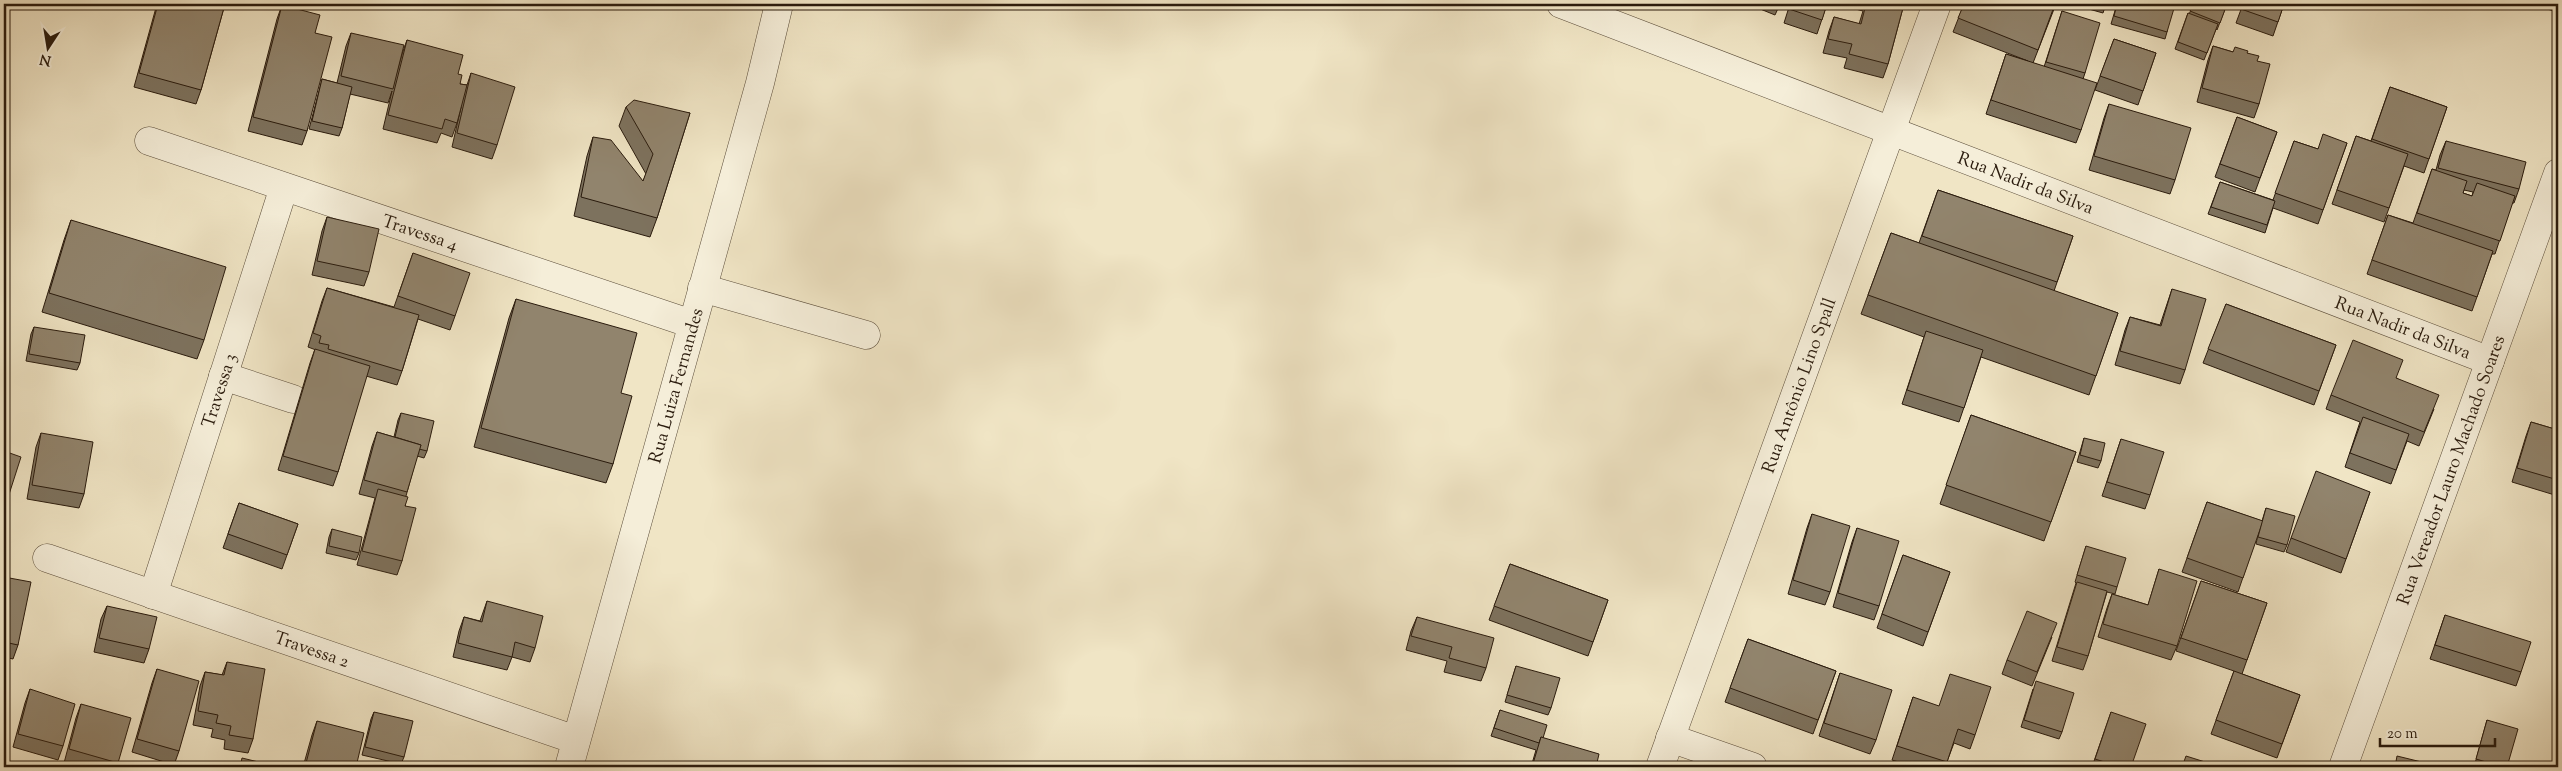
<svg xmlns="http://www.w3.org/2000/svg" width="2562" height="771" font-family="'Sorts Mill Goudy',serif">
  <rect width="100%" height="100%" fill="#f0e5c5"/>
  <filter id="stains"><feTurbulence type="fractalNoise" baseFrequency=".004" numOctaves="4"/><feColorMatrix values="0 0 0 0 .2 0 0 0 0 .09 0 0 0 0 .02 0 0 0 .5 -.17"/></filter>
  <radialGradient id="worn" r=".72"><stop offset=".6" stop-color="#630" stop-opacity="0"/><stop offset="1" stop-color="#630" stop-opacity=".3"/></radialGradient>
  <g fill="none" stroke-linecap="round" stroke-linejoin="round">
    <g stroke="#5c4e3b" stroke-width="29">
      <g id="minor">
        <path id="s1" d="M1561,4L2490,361"/>
        <path id="s2" d="M149,141L692,324"/>
        <polyline points="702,288 866,335"/>
        <polyline points="223,376 293,399"/>
        <path id="s3" d="M47,558L576,740"/>
        <path id="s4" d="M153,595L284,187"/>
        <polyline points="1670,738 1753,767"/>
        <path id="s5" d="M569,767L760,83L779,4"/>
        <path id="s6" d="M1660,767L1937,4"/>
        <path id="s7" d="M2343,767L2558,173"/>
      </g>
    </g>
    <use href="#minor" stroke="#f5eed9" stroke-width="28"/>
  </g>
  <g fill="#7d725e" stroke="#2a1b0d" fill-rule="evenodd">
    <polygon points="157,4 225,4 201,90 196,104 134,87"/>
    <polygon points="1748,4 1780,4 1775,15"/>
    <polygon points="1790,4 1827,4 1817,34 1784,23"/>
    <polygon points="1844,4 1904,4 1888,64 1883,78 1844,68 1847,58 1823,53 1829,31 1834,17 1859,24 1863,11 1844,6"/>
    <polygon points="1964,4 2056,4 2033,63 2044,67 2062,11 2085,73 2083,79 2081,130 2076,143 1986,114 2006,54 2028,61 1953,32"/>
    <polygon points="2071,4 2106,4 2103,13"/>
    <polygon points="2117,4 2170,4 2167,32 2165,39 2111,24"/>
    <polygon points="2194,4 2227,4 2217,30 2216,29 2204,60 2175,49 2188,13 2189,14"/>
    <polygon points="2243,4 2284,4 2273,36 2236,23"/>
    <polygon points="2479,4 2492,4 2491,7"/>
    <polygon points="2529,4 2558,4 2558,12"/>
    <polygon points="282,5 315,33 307,131 302,145 248,131 277,19"/>
    <polygon points="351,33 396,75 402,54 407,40 458,74 460,84 467,85 471,73 497,145 492,159 452,147 461,107 457,123 452,137 441,133 437,143 383,129 392,91 388,103 350,94 342,128 339,136 309,129 320,87 322,79 337,83 346,46"/>
    <polygon points="2114,39 2156,53 2138,105 2095,90"/>
    <polygon points="2213,46 2233,52 2247,53 2257,61 2259,104 2254,118 2197,102 2208,60"/>
    <polygon points="2390,87 2447,107 2424,173 2404,166 2384,222 2332,204 2356,136 2371,141"/>
    <polygon points="2109,104 2175,180 2170,194 2089,170 2104,118"/>
    <polygon points="626,107 690,113 657,218 650,237 574,216 587,156 593,137 643,181 646,174 619,126"/>
    <polygon points="2237,117 2277,132 2255,192 2215,177"/>
    <polygon points="2294,141 2318,149 2347,143 2318,224 2273,208 2265,233 2208,214 2220,182 2273,200"/>
    <path d="M2446,141L2519,189L2514,203H2512L2495,254H2492L2472,311L2367,274L2388,215L2413,223L2432,169L2436,170L2440,155ZM2464,190L2473,192L2472,196L2463,193Z"/>
    <polygon points="1938,190 2073,236 2054,291 2118,313 2089,395 1981,357 1959,422 1902,404 1924,337 1861,314 1891,233 1919,243"/>
    <polygon points="327,217 369,272 364,286 312,275 322,231"/>
    <polygon points="71,220 204,340 197,359 42,312 64,240"/>
    <polygon points="413,253 455,316 450,330 418,319 402,371 397,385 366,376 338,472 333,486 278,470 310,363 315,349 316,350 308,347 322,301 327,288 394,307"/>
    <polygon points="2172,289 2185,370 2180,384 2115,365 2125,330 2130,317 2160,325"/>
    <polygon points="516,299 621,393 613,464 606,483 474,447 509,318"/>
    <polygon points="2226,304 2336,345 2314,405 2203,363"/>
    <polygon points="34,327 80,363 77,370 26,361 31,334"/>
    <polygon points="2397,378 2434,409 2419,446 2407,441 2391,484 2345,467 2360,422 2326,409 2331,395"/>
    <polygon points="401,413 427,451 424,458 417,456 406,496 402,561 397,575 357,565 375,498 359,494 372,446 377,432 394,437 398,420"/>
    <polygon points="1971,415 2076,452 2044,541 1940,504"/>
    <polygon points="2531,422 2558,430 2558,496 2512,482 2526,436"/>
    <polygon points="41,433 84,494 79,508 27,499 36,447"/>
    <polygon points="2084,438 2101,461 2098,468 2077,462"/>
    <polygon points="2121,439 2150,495 2145,509 2102,496"/>
    <polygon points="2370,492 2341,573 2286,552 2291,538"/>
    <polygon points="2207,502 2262,521 2266,508 2287,545 2284,552 2256,544 2259,530 2238,592 2182,572"/>
    <polygon points="239,503 298,524 282,569 223,548"/>
    <polygon points="1812,514 1830,592 1825,605 1788,594 1807,528"/>
    <polygon points="1857,528 1879,606 1874,620 1833,607 1852,542"/>
    <polygon points="332,529 359,553 356,560 326,553 329,537"/>
    <polygon points="2086,546 2117,587 2115,594 2107,592 2088,656 2083,670 2052,661 2076,583 2075,582"/>
    <polygon points="1903,555 1950,572 1923,646 1877,628"/>
    <polygon points="1510,564 1608,600 1588,656 1489,620"/>
    <polygon points="2159,569 2177,646 2171,660 2098,637 2107,608 2112,594 2148,605"/>
    <polygon points="4,577 18,645 13,659 4,657"/>
    <polygon points="2201,581 2267,603 2242,674 2300,695 2277,758 2211,734 2234,671 2176,651"/>
    <polygon points="487,601 535,648 530,662 512,657 507,670 453,657 459,631 464,617 480,621"/>
    <polygon points="107,606 149,649 144,663 94,652 101,619"/>
    <polygon points="2445,615 2521,672 2516,686 2430,659"/>
    <polygon points="1417,617 1486,668 1481,681 1444,672 1447,661 1406,650 1411,631"/>
    <polygon points="2052,637 2032,686 2002,674 2007,660"/>
    <polygon points="1748,639 1836,671 1813,734 1725,702"/>
    <polygon points="227,662 253,739 248,753 224,749 225,740 211,737 213,729 193,725 200,686 205,672 222,675"/>
    <polygon points="1516,666 1551,708 1548,715 1505,702"/>
    <polygon points="157,669 179,751 174,765 132,752 152,683"/>
    <polygon points="1840,673 1876,740 1870,754 1819,736"/>
    <polygon points="30,689 63,746 58,760 13,747 25,703"/>
    <polygon points="2033,689 2062,732 2059,739 2021,727"/>
    <polygon points="1913,697 1975,735 1970,749 1954,743 1945,767 1915,767 1892,760"/>
    <polygon points="81,704 118,763 117,767 79,767 64,763 76,718"/>
    <polygon points="1500,710 1543,738 1596,767 1531,767 1536,750 1491,736"/>
    <polygon points="374,712 404,757 401,764 362,755 371,719"/>
    <polygon points="2111,712 2131,767 2092,767"/>
    <polygon points="2487,720 2507,767 2474,767"/>
    <polygon points="317,721 356,767 303,767 312,735"/>
  </g>
  <g fill="#91846d" stroke="#2a1b0d">
    <polygon points="158,4 225,4 201,90 139,73"/>
    <polygon points="1791,4 1827,4 1822,20 1789,9"/>
    <polygon points="1866,4 1904,4 1888,64 1849,54 1852,44 1828,39 1834,17 1861,24"/>
    <polygon points="1964,4 2055,4 2038,50 1958,18"/>
    <polygon points="2117,4 2170,4 2175,5 2167,32 2114,16"/>
    <polygon points="2194,4 2227,4 2220,23 2190,11"/>
    <polygon points="2243,4 2284,4 2278,22 2241,9"/>
    <polygon points="282,5 320,15 315,33 332,37 307,131 253,117"/>
    <polygon points="2062,11 2100,23 2085,73 2046,62"/>
    <polygon points="2188,13 2218,24 2207,53 2178,42"/>
    <polygon points="351,33 404,45 393,89 341,76"/>
    <polygon points="2114,39 2156,53 2143,91 2100,76"/>
    <polygon points="407,40 463,55 458,74 462,75 460,84 467,85 457,123 445,119 442,129 388,115"/>
    <polygon points="2213,46 2233,52 2235,47 2248,51 2247,53 2259,56 2257,61 2270,64 2259,104 2202,88"/>
    <polygon points="2006,54 2097,83 2081,130 1991,100"/>
    <polygon points="471,73 515,87 497,145 457,133"/>
    <polygon points="322,79 352,87 342,128 312,121"/>
    <polygon points="2390,87 2447,107 2429,159 2372,139"/>
    <polygon points="634,100 690,113 657,218 581,197 593,137 611,140 643,181 653,154 626,107"/>
    <polygon points="2109,104 2191,128 2175,180 2094,156"/>
    <polygon points="2237,117 2277,132 2260,178 2220,164"/>
    <polygon points="2323,134 2347,143 2323,210 2275,193 2294,141 2318,149"/>
    <polygon points="2356,136 2408,154 2389,208 2337,190"/>
    <polygon points="2446,141 2526,162 2519,189 2438,168"/>
    <polygon points="2432,169 2467,181 2463,193 2472,196 2477,183 2515,196 2500,241 2417,213"/>
    <polygon points="2220,182 2275,201 2267,225 2211,207"/>
    <polygon points="1938,190 2073,236 2057,282 1922,236"/>
    <polygon points="2388,215 2493,251 2477,297 2372,260"/>
    <polygon points="327,217 379,229 369,272 317,261"/>
    <polygon points="71,220 226,267 204,340 49,293"/>
    <polygon points="1891,233 2118,313 2096,376 1868,295"/>
    <polygon points="413,253 470,273 455,316 398,296"/>
    <polygon points="327,288 419,315 402,371 328,349 329,345 319,343 321,336 313,333"/>
    <polygon points="2172,289 2206,299 2185,370 2120,351 2130,317 2161,326"/>
    <polygon points="516,299 637,333 621,393 632,396 613,464 481,428"/>
    <polygon points="2226,304 2336,345 2319,391 2208,349"/>
    <polygon points="34,327 85,335 80,363 29,354"/>
    <polygon points="1926,331 1983,350 1964,408 1907,390"/>
    <polygon points="2353,340 2403,360 2396,378 2439,395 2424,432 2331,395"/>
    <polygon points="315,349 370,366 338,472 283,456"/>
    <polygon points="401,413 434,421 427,451 419,449 421,445 395,437"/>
    <polygon points="1971,415 2076,452 2051,522 1946,485"/>
    <polygon points="2363,417 2409,434 2396,470 2350,453"/>
    <polygon points="2531,422 2558,430 2558,480 2517,468"/>
    <polygon points="377,432 421,445 407,492 364,480"/>
    <polygon points="41,433 93,442 84,494 32,485"/>
    <polygon points="2084,438 2105,443 2101,461 2080,455"/>
    <polygon points="2121,439 2164,452 2150,495 2107,482"/>
    <polygon points="4,451 21,457 4,510"/>
    <polygon points="2316,471 2370,492 2346,559 2291,538"/>
    <polygon points="378,489 408,497 405,506 416,508 402,561 362,551"/>
    <polygon points="2207,502 2263,521 2243,578 2187,558"/>
    <polygon points="239,503 298,524 287,555 228,534"/>
    <polygon points="2266,508 2295,516 2287,545 2258,537"/>
    <polygon points="1812,514 1850,526 1830,592 1793,580"/>
    <polygon points="1857,528 1899,541 1879,606 1838,593"/>
    <polygon points="332,529 362,537 359,553 329,546"/>
    <polygon points="2086,546 2126,558 2117,587 2077,575"/>
    <polygon points="1903,555 1950,572 1928,632 1882,614"/>
    <polygon points="1510,564 1608,600 1593,642 1494,606"/>
    <polygon points="2159,569 2197,581 2177,646 2103,624 2112,594 2148,605"/>
    <polygon points="4,577 31,582 18,645 4,642"/>
    <polygon points="2201,581 2267,603 2247,660 2181,638"/>
    <polygon points="2077,582 2107,591 2088,656 2057,647"/>
    <polygon points="487,601 543,616 535,648 515,642 512,657 458,643 464,617 482,622"/>
    <polygon points="107,606 157,617 149,649 99,638"/>
    <polygon points="2027,611 2057,623 2037,672 2007,660"/>
    <polygon points="2445,615 2531,642 2521,672 2435,645"/>
    <polygon points="1417,617 1494,638 1486,668 1449,658 1452,647 1411,636"/>
    <polygon points="1748,639 1836,671 1818,720 1730,688"/>
    <polygon points="227,662 265,669 253,739 229,735 231,726 216,723 218,715 198,711 205,672 224,675"/>
    <polygon points="1516,666 1560,678 1551,708 1507,695"/>
    <polygon points="157,669 199,681 179,751 137,739"/>
    <polygon points="2234,671 2300,695 2282,744 2216,720"/>
    <polygon points="1840,673 1892,690 1876,740 1824,723"/>
    <polygon points="1950,674 1991,687 1975,735 1958,729 1947,762 1897,746 1913,697 1939,706"/>
    <polygon points="2036,681 2074,693 2062,732 2024,720"/>
    <polygon points="30,689 75,704 63,746 18,734"/>
    <polygon points="81,704 131,718 118,763 69,749"/>
    <polygon points="1500,710 1547,725 1543,738 1541,737 1539,743 1494,728"/>
    <polygon points="374,712 413,721 404,757 365,747"/>
    <polygon points="2111,712 2146,724 2131,767 2120,767 2095,759"/>
    <polygon points="2487,720 2518,729 2507,767 2503,767 2476,759"/>
    <polygon points="317,721 364,733 356,767 305,767"/>
    <polygon points="1541,737 1599,754 1596,767 1532,767"/>
    <polygon points="2558,747 2558,767 2551,767"/>
    <polygon points="2186,756 2221,767 2182,767"/>
    <polygon points="2397,756 2442,767 2395,767"/>
    <polygon points="242,758 279,767 240,767"/>
    <polygon points="421,764 433,767 420,767"/>
    <polygon points="2050,764 2059,767 2049,767"/>
  </g>
  <g text-anchor="middle" stroke-width="5" stroke-linejoin="round" paint-order="stroke">
    <g font-size="18" fill="#2a1b0d" stroke="#f5eed9">
      <text dy="6" stroke="none"><textPath href="#s1" startOffset="498">Rua Nadir da Silva</textPath></text>
      <text dy="6" stroke="none"><textPath href="#s2" startOffset="286">Travessa 4</textPath></text>
      <text dy="6" stroke="none"><textPath href="#s1" startOffset="902">Rua Nadir da Silva</textPath></text>
      <text dy="6" stroke="none"><textPath href="#s6" startOffset="406">Rua Antônio Lino Spall</textPath></text>
      <text dy="6" stroke="none"><textPath href="#s5" startOffset="396">Rua Luiza Fernandes</textPath></text>
      <text dy="6" stroke="none"><textPath href="#s4" startOffset="215">Travessa 3</textPath></text>
      <text dy="6" stroke="none"><textPath href="#s7" startOffset="316">Rua Vereador Lauro Machado Soares</textPath></text>
      <text dy="6" stroke="none"><textPath href="#s3" startOffset="280">Travessa 2</textPath></text>
    </g>
  </g>
  <rect width="2562" height="771" fill="none" stroke="#f0e5c5" stroke-width="20"/>
  <rect x="5" y="5" width="2552" height="761" fill="none" stroke="#2a1b0d" stroke-width="2.5"/>
  <rect x="10" y="10" width="2542" height="751" fill="none" stroke="#2a1b0d"/>
  <g transform="translate(48 48) rotate(192)" stroke="#f5eed9" stroke-width="4" paint-order="stroke">
  <path d="M0-4L9 19L0 12L-9 19Z" fill="#2a1b0d"/>
  <text y="-8" font-size="14" font-weight="bold" text-anchor="middle" fill="#2a1b0d">N</text>
  </g>
  <path d="M2380 738v8h115v-8" fill="none" stroke="#2a1b0d" stroke-width="2.5"/>
  <text x="2387" y="738" font-size="15" fill="#2a1b0d" stroke="#f5eed9" stroke-width="4" paint-order="stroke">20 m</text>
  <rect width="100%" height="100%" filter="url(#stains)"/>
  <rect width="100%" height="100%" fill="url(#worn)"/>
</svg>
